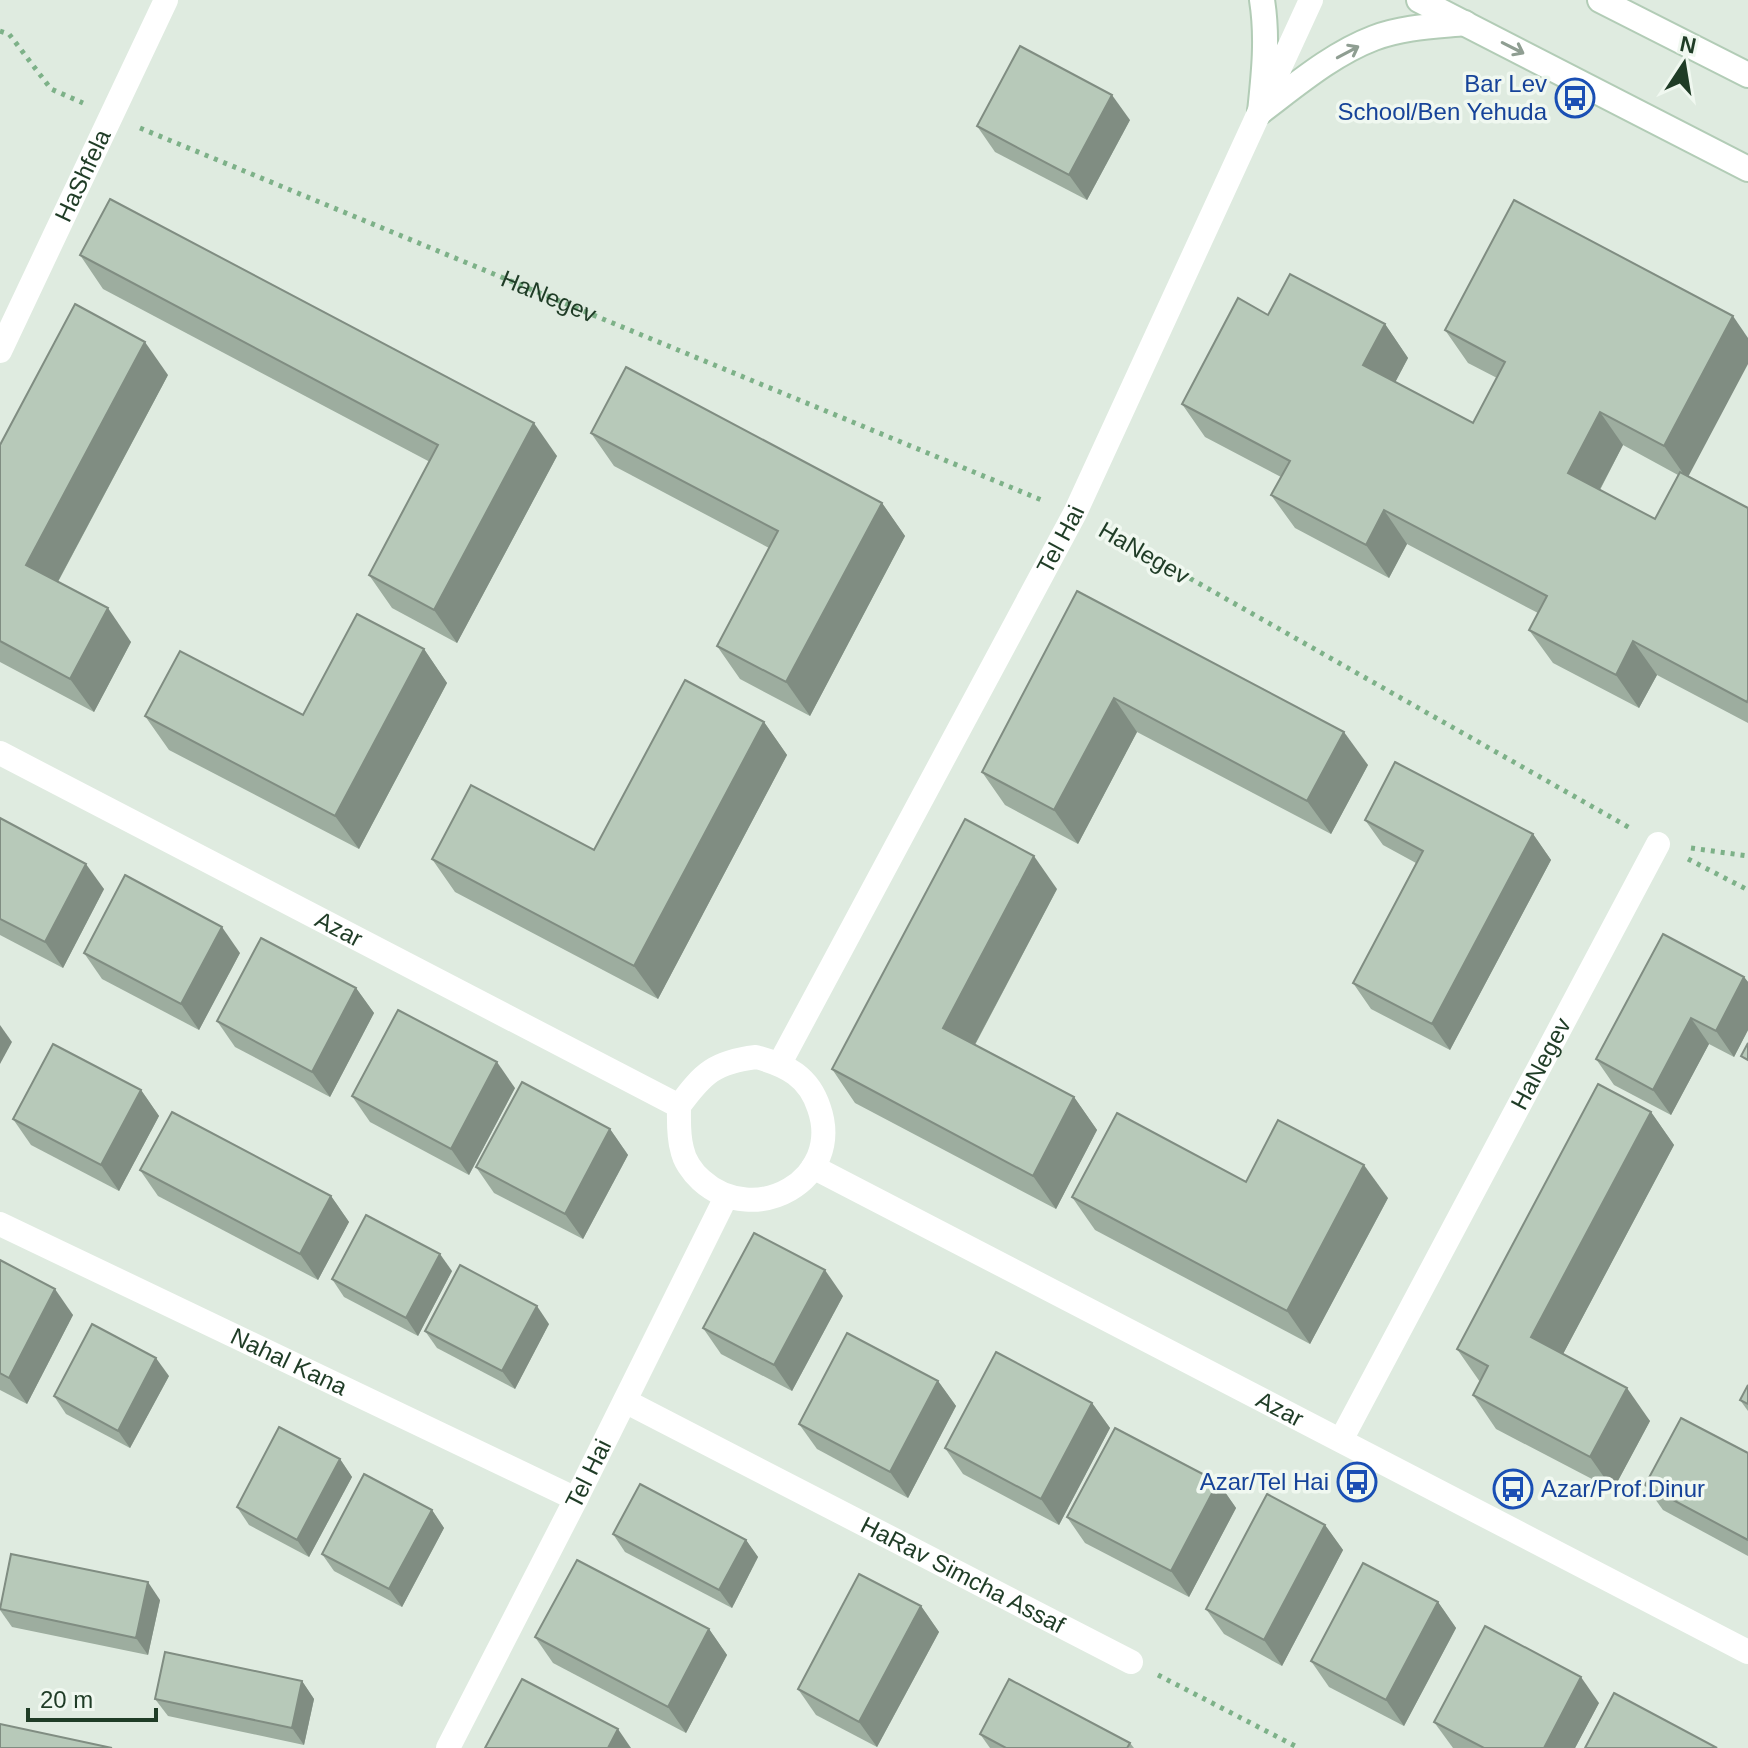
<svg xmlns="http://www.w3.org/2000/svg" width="1748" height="1748" font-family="Helvetica,sans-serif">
  <rect width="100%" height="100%" fill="#dfebe0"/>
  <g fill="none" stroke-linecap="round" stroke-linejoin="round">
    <g stroke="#b2ccb6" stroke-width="28">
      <g id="secondary">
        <polyline points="1419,0 1748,169"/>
        <polyline points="1600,0 1748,75"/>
        <path d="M1260,112C1296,85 1332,54 1374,38C1403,27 1435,26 1465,23"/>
        <path d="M1260,112C1264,74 1268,38 1262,0"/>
      </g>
    </g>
    <g stroke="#7db188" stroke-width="5" stroke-dasharray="4 6" stroke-linecap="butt">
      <polyline points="0,31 9,34 51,89 83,103"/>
      <path id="s1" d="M140,128L1044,501"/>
      <polyline points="1103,529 1630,828"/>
      <polyline points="1691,848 1748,856"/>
      <polyline points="1688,859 1748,890"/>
      <polyline points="1158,1675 1299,1748"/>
    </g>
    <g stroke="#fff" stroke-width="24">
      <path id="s2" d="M0,351L166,0"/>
      <path id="s3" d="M0,1224L576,1499"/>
      <path id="s4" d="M625,1401L1131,1662"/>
      <path id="s5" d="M1341,1440L1658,844"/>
    </g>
    <g stroke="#fff" stroke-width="24">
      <path id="s6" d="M0,753L679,1106"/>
      <path d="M756,1057C787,1065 809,1077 819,1108C844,1180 755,1229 701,1180C692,1172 684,1160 682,1149C678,1135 679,1120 679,1106C703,1073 715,1062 756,1057Z"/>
      <path id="s7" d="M780,1063L1075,513L1311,0"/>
      <path id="s8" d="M813,1167L1748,1652"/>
      <path id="s9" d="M448,1748L576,1499L726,1197"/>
    </g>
    <use href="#secondary" stroke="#fff" stroke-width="24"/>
  </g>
  <g fill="#9dad9f" fill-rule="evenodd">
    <polygon points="1130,120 1087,200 995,152 977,126"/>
    <path d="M1514,200L1689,476L1748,508V723L1657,675L1639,708L1553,663L1529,630L1538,613L1407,544L1389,578L1295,528L1271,495L1281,477L1205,437L1182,404L1385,324L1408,358L1395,382L1473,423L1497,378L1468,363L1445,330ZM1623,445L1678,475L1655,519L1600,490Z"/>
    <polygon points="80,255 557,456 457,643 392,608 369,575 430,462 103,289"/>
    <polygon points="168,375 58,582 131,642 94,712 0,662 0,445"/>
    <polygon points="591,433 882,503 905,536 810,716 740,679 717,646 769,548 614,466"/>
    <polygon points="1077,591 1368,765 1331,834 1137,732 1078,844 1005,805 982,772"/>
    <polygon points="424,649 447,683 359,849 169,750 145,716 303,715"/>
    <polygon points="764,722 787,755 658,999 455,892 432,859 594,850"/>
    <polygon points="0,818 104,889 63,968 0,935"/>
    <polygon points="1365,820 1533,834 1551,860 1450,1050 1371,1009 1353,983 1416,863 1383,845"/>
    <polygon points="1057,889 975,1045 1074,1097 1097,1130 1056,1209 855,1103 832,1069"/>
    <polygon points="84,953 240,953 199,1030 102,979"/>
    <polygon points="1744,977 1748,982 1748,1030 1734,1057 1709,1044 1671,1115 1614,1085 1596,1059"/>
    <polygon points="356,988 374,1013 330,1097 235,1047 217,1021"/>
    <polygon points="515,1088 469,1175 370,1122 352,1096"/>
    <polygon points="141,1090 159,1116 119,1191 31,1145 13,1119"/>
    <polygon points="1651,1112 1674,1145 1563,1354 1650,1421 1613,1490 1496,1429 1473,1395 1480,1382 1457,1349"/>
    <polygon points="610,1129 628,1155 583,1239 494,1193 476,1167"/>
    <polygon points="140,1170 331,1196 349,1222 318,1280 158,1196"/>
    <polygon points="1072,1197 1388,1198 1310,1344 1095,1230"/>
    <polygon points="0,1260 73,1315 27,1404 0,1390"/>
    <polygon points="452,1271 418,1336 344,1297 332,1279"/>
    <polygon points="843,1296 792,1391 721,1354 703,1328"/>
    <polygon points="549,1324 515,1389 437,1348 425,1331"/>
    <polygon points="169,1376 130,1448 66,1414 54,1396"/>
    <polygon points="938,1381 956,1406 908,1498 817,1449 799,1424"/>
    <polygon points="1748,1385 1748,1411 1740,1400"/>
    <polygon points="1092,1403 1110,1428 1059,1525 963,1474 945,1448"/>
    <polygon points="1748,1453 1748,1556 1663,1510 1645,1485"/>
    <polygon points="340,1459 352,1477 309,1557 249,1525 237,1507"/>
    <polygon points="1218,1482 1236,1508 1189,1597 1085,1543 1067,1517"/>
    <polygon points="432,1510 444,1528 402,1607 334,1571 322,1554"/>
    <polygon points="1325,1525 1343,1550 1282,1666 1224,1634 1206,1609"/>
    <polygon points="613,1534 746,1540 758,1557 732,1608 625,1552"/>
    <polygon points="160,1600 148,1655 12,1627 0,1610"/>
    <polygon points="1438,1602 1456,1628 1404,1726 1329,1687 1311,1661"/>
    <polygon points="921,1606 939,1632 877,1747 816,1715 798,1689"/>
    <polygon points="709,1629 727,1655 686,1733 553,1663 535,1637"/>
    <polygon points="302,1681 314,1699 304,1745 168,1716 155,1699"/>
    <polygon points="1599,1703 1575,1748 1453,1748 1434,1722"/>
    <polygon points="980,1734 1130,1743 1134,1748 990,1748"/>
  </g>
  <g fill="#808d82">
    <polygon points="1112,95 1130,120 1087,200 1069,175"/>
    <polygon points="1733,316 1748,338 1748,364 1687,479 1664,446"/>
    <polygon points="1385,324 1408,358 1387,398 1363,365"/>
    <polygon points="145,342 168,375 49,598 26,565"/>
    <polygon points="1600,412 1623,445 1591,506 1568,473"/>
    <polygon points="534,423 557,456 457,643 434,610"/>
    <polygon points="882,503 905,536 810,716 786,682"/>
    <polygon points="1384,510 1407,544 1389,578 1366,545"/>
    <polygon points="108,608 131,642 94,712 70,679"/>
    <polygon points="1633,641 1657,675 1639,708 1616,675"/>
    <polygon points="424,649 447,683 359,849 335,816"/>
    <polygon points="1114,698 1137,732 1078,844 1054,810"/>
    <polygon points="764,722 787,755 658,999 634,966"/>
    <polygon points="1344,732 1368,765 1331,834 1307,801"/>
    <polygon points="1533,834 1551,860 1450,1050 1432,1024"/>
    <polygon points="1034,856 1057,889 966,1061 943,1028"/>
    <polygon points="86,864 104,889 63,968 45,942"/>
    <polygon points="222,927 240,953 199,1030 181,1004"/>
    <polygon points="1744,977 1748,982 1748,1030 1734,1057 1716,1031"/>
    <polygon points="356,988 374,1013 330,1097 312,1072"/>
    <polygon points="1691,1018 1709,1044 1671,1115 1653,1090"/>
    <polygon points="0,1025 12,1042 0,1064"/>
    <polygon points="497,1062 515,1088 469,1175 451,1149"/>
    <polygon points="141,1090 159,1116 119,1191 101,1165"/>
    <polygon points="1074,1097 1097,1130 1056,1209 1033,1176"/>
    <polygon points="1651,1112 1674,1145 1554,1371 1531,1337"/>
    <polygon points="610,1129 628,1155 583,1239 565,1214"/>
    <polygon points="1364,1165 1388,1198 1310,1344 1287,1311"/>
    <polygon points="331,1196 349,1222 318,1280 300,1254"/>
    <polygon points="440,1254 452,1271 418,1336 406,1318"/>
    <polygon points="825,1270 843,1296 792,1391 774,1365"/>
    <polygon points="55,1289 73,1315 27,1404 9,1378"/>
    <polygon points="537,1306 549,1324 515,1389 502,1371"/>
    <polygon points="156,1358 169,1376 130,1448 118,1431"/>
    <polygon points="938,1381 956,1406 908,1498 890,1472"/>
    <polygon points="1627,1388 1650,1421 1613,1490 1590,1457"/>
    <polygon points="1092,1403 1110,1428 1059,1525 1041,1499"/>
    <polygon points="340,1459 352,1477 309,1557 297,1540"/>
    <polygon points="1218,1482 1236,1508 1189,1597 1171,1571"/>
    <polygon points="432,1510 444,1528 402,1607 389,1589"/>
    <polygon points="1325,1525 1343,1550 1282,1666 1264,1640"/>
    <polygon points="746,1540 758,1557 732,1608 719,1590"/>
    <polygon points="148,1582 160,1600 148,1655 136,1638"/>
    <polygon points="1438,1602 1456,1628 1404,1726 1386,1700"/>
    <polygon points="921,1606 939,1632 877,1747 859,1722"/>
    <polygon points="709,1629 727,1655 686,1733 668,1707"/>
    <polygon points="1581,1677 1599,1703 1575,1748 1544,1748"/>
    <polygon points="302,1681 314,1699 304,1745 292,1728"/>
    <polygon points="618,1729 631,1748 608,1748"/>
  </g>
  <g fill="#b7c9b9" stroke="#808d82" stroke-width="2">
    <polygon points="1020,46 1112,95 1069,175 977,126"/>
    <polygon points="110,199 534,423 434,610 369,575 438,445 80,255"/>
    <polygon points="1514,200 1733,316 1664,446 1600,412 1568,473 1655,519 1680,472 1748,508 1748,699 1747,702 1633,641 1616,675 1529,630 1547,596 1384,510 1366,545 1271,495 1290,461 1182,404 1238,298 1268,315 1290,274 1385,324 1363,365 1473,423 1505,362 1445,330"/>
    <polygon points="75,304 145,342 26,565 108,608 70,679 0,641 0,445"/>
    <polygon points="626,367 882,503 786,682 717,646 778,531 591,433"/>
    <polygon points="1077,591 1344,732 1307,801 1114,698 1054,810 982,772"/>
    <polygon points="357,614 424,649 335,816 145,716 180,651 303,715"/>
    <polygon points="685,680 764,722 634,966 432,859 471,785 594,850"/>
    <polygon points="1395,762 1533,834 1432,1024 1353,983 1423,851 1365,820"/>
    <polygon points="0,818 86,864 45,942 0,919"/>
    <polygon points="965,819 1034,856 943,1028 1074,1097 1033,1176 832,1069"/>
    <polygon points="125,875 222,927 181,1004 84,953"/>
    <polygon points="1663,934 1744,977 1716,1031 1691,1018 1653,1090 1596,1059"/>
    <polygon points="261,938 356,988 312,1072 217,1021"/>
    <polygon points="398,1010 497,1062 451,1149 352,1096"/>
    <polygon points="1748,1043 1748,1060 1741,1056"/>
    <polygon points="53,1044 141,1090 101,1165 13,1119"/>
    <polygon points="522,1082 610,1129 565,1214 476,1167"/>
    <polygon points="1598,1084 1651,1112 1531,1337 1627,1388 1590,1457 1473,1395 1488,1366 1457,1349"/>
    <polygon points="172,1112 331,1196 300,1254 140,1170"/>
    <polygon points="1117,1113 1246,1182 1278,1120 1364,1165 1287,1311 1072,1197"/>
    <polygon points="366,1215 440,1254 406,1318 332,1279"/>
    <polygon points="754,1233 825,1270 774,1365 703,1328"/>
    <polygon points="0,1260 55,1289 9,1378 0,1373"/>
    <polygon points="460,1265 537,1306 502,1371 425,1331"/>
    <polygon points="92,1324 156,1358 118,1431 54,1396"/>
    <polygon points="847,1333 938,1381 890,1472 799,1424"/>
    <polygon points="996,1352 1092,1403 1041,1499 945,1448"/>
    <polygon points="1748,1385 1748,1404 1740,1400"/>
    <polygon points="1681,1418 1748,1453 1748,1540 1645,1485"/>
    <polygon points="279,1427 340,1459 297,1540 237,1507"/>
    <polygon points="1115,1428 1218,1482 1171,1571 1067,1517"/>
    <polygon points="364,1474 432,1510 389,1589 322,1554"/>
    <polygon points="640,1484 746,1540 719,1590 613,1534"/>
    <polygon points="1267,1494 1325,1525 1264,1640 1206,1609"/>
    <polygon points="11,1554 148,1582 136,1638 0,1609"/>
    <polygon points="577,1560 709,1629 668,1707 535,1637"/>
    <polygon points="1363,1563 1438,1602 1386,1700 1311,1661"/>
    <polygon points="859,1574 921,1606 859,1722 798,1689"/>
    <polygon points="1485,1626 1581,1677 1544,1748 1484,1748 1434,1722"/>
    <polygon points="165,1652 302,1681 292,1728 155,1699"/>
    <polygon points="522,1679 618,1729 608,1748 485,1748"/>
    <polygon points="1009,1679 1130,1743 1127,1748 1006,1748 980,1734"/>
    <polygon points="1614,1693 1717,1748 1585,1748"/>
    <polygon points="0,1724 112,1748 0,1748"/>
  </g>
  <defs><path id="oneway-shaft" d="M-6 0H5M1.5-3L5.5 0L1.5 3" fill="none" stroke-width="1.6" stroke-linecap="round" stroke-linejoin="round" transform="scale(2)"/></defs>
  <g stroke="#8f9e92">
    <use href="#oneway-shaft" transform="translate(1513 48) rotate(27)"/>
    <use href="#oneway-shaft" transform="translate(1348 52) rotate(-28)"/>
  </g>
  <defs>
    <g id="bus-ring" transform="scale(2)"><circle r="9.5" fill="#f0f8f0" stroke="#1a4fb4" stroke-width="1.5"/><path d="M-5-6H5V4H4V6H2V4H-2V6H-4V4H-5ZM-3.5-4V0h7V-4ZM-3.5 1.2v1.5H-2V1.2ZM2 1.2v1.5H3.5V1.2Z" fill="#1a4fb4"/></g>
  </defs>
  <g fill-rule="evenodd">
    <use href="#bus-ring" x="1575" y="98"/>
    <use href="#bus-ring" x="1357" y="1482"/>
    <use href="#bus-ring" x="1513" y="1489"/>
  </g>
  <g text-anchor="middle" stroke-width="7" stroke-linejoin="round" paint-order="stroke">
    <g font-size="24" fill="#164399" stroke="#f0f8f0" text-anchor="end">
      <text x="1547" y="92">Bar Lev<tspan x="1547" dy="28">School/Ben Yehuda</tspan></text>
      <text x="1329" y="1490">Azar/Tel Hai</text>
      <text x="1541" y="1497" text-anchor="start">Azar/Prof.Dinur</text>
    </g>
    <g font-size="24" fill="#1f3c26" stroke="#f0f8f0">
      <text dy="8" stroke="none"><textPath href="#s2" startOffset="194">HaShfela</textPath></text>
      <text dy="8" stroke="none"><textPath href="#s1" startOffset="442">HaNegev</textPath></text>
      <text dy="8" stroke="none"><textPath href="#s7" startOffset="594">Tel Hai</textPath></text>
      <text transform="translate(1144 553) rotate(30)" y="8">HaNegev</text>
      <text dy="8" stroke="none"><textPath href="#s6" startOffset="382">Azar</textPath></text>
      <text dy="8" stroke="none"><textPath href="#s5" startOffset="426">HaNegev</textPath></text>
      <text dy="8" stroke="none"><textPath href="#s3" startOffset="320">Nahal Kana</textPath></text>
      <text dy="8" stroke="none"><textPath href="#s8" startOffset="526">Azar</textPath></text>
      <text dy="8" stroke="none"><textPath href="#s9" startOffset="308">Tel Hai</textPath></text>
      <text dy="8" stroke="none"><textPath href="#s4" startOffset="380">HaRav Simcha Assaf</textPath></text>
    </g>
  </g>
  <g transform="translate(1684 64) rotate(12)" stroke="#f0f8f0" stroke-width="6" paint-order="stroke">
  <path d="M0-6L14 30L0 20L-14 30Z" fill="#1f3c26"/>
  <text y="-12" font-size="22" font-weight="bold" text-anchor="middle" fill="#1f3c26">N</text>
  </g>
  <path d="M28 1708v12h128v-12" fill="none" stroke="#1f3c26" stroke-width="4"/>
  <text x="40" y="1708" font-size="24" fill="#1f3c26" stroke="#f0f8f0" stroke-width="6" paint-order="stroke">20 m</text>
</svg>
